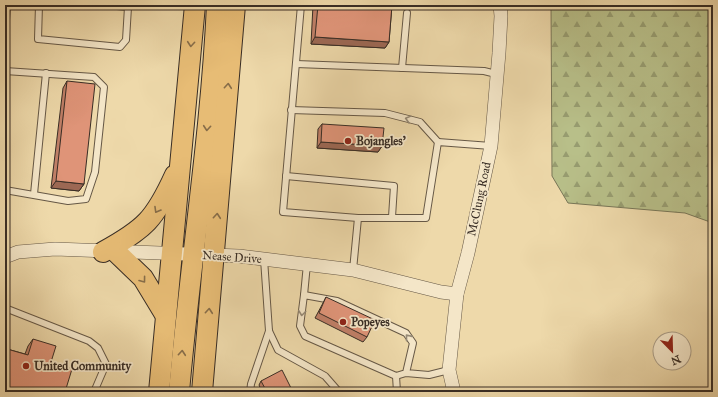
<svg xmlns="http://www.w3.org/2000/svg" width="718" height="397" font-family="'IM FELL Great Primer',serif">
  <defs>
    <pattern id="forest-firs" width="22" height="20" patternUnits="userSpaceOnUse"><rect width="22" height="20" fill="#b8bf89"/><path d="M5 1l3.5 6h-7zM16 11l3.5 6h-7z" fill="#979c70"/></pattern>
  </defs>
  <rect width="100%" height="100%" fill="#eed9aa"/>
  <filter id="stains"><feTurbulence type="fractalNoise" baseFrequency=".005" numOctaves="4"/><feColorMatrix values="0 0 0 0 .2 0 0 0 0 .09 0 0 0 0 .02 0 0 0 .5 -.17"/></filter>
  <radialGradient id="worn" r=".72"><stop offset=".6" stop-color="#630" stop-opacity="0"/><stop offset="1" stop-color="#630" stop-opacity=".3"/></radialGradient>
  <polygon fill="url(#forest-firs)" stroke="#787657" points="551,5 713,5 713,223 685,213 568,203 552,176"/>
  <g fill="none" stroke-linecap="round" stroke-linejoin="round">
    <g stroke="#665846" stroke-width="8">
      <g id="lane">
        <polyline points="39,5 38,39 120,47 126,40 128,7 106,5"/>
        <polyline points="301,5 283,212 358,218"/>
        <polyline points="5,34 7,5"/>
        <polyline points="296,64 484,71 496,74"/>
        <polyline points="402,68 407,13"/>
        <polyline points="5,71 94,77 104,87 95,172 86,199 68,201 5,190"/>
        <polyline points="291,110 385,113 420,122 438,142"/>
        <polyline points="286,176 394,186 392,217"/>
        <polyline points="34,194 46,73"/>
        <polyline points="264,259 269,331 278,350 325,376 339,392"/>
        <polyline points="353,270 358,218 426,218 438,142 491,146"/>
        <polyline points="304,295 307,264"/>
        <polyline points="5,308 89,341 98,348 106,364 94,392"/>
        <polyline points="406,373 413,343 406,333 337,301 304,295 300,326 305,336 396,376 406,373 429,375 449,370"/>
        <polyline points="396,376 397,392"/>
        <polyline points="250,392 251,384 269,331"/>
      </g>
    </g>
    <g stroke="#665846" stroke-width="14">
      <g id="street">
        <polyline points="5,257 18,252 55,249 239,256 353,270 441,292 457,294"/>
        <polyline points="454,392 449,370 457,294 468,253 491,146 499,53 501,16 500,5"/>
      </g>
    </g>
    <g stroke="#382d25" stroke-width="22">
      <g id="primary">
        <path d="M103,252C145,229 155,219 175,175"/>
        <polyline points="116,252 143,278 166,316"/>
        <polyline points="159,392 195,5"/>
        <path d="M179,392C190,263 211,135 217,5"/>
        <polyline points="202,392 235,5"/>
      </g>
    </g>
    <use href="#lane" stroke="#f4e6c8" stroke-width="6"/>
    <use href="#street" stroke="#f4e6c8" stroke-width="13"/>
    <use href="#primary" stroke="#e7bc75" stroke-width="20"/>
  </g>
  <g fill="#c07f67" stroke="#382d25">
    <polygon points="313,5 392,5 389,42 385,48 311,44"/>
    <polygon points="67,81 84,184 79,191 51,188 63,88"/>
    <polygon points="322,124 382,146 378,152 317,148 318,129"/>
    <polygon points="326,297 367,337 363,342 315,318 323,303"/>
    <polygon points="33,339 51,362 5,392 5,352 7,349 25,354 28,346"/>
    <polygon points="261,381 293,392 262,392 259,385"/>
  </g>
  <g fill="#9c6854" stroke="#382d25">
    <polygon points="315,37 389,42 385,48 311,44"/>
    <polygon points="321,142 382,146 378,152 317,148"/>
    <polygon points="56,181 84,184 79,191 51,188"/>
  </g>
  <g fill="#df9478" stroke="#382d25">
    <polygon points="318,5 392,5 389,42 315,37"/>
    <polygon points="67,81 95,84 84,184 56,181"/>
    <polygon points="322,124 384,128 382,146 321,142"/>
    <polygon points="326,297 375,320 367,337 319,313"/>
    <polygon points="33,339 56,346 51,362 72,369 65,392 5,392 5,356 7,349 28,355"/>
    <polygon points="282,370 293,392 267,392 261,381"/>
  </g>
  <defs><path id="oneway-chevron" d="M-2-3.5L2.5 0L-2 3.5" fill="none" stroke-width="1.6" stroke-linecap="round" stroke-linejoin="round"/></defs>
  <g stroke="#876d49">
    <use href="#oneway-chevron" transform="translate(191 44) rotate(95)"/>
    <use href="#oneway-chevron" transform="translate(228 86) rotate(-85)"/>
    <use href="#oneway-chevron" transform="translate(207 128) rotate(95)"/>
    <use href="#oneway-chevron" transform="translate(157 210) rotate(120)"/>
    <use href="#oneway-chevron" transform="translate(217 216) rotate(-85)"/>
    <use href="#oneway-chevron" transform="translate(143 280) rotate(53)"/>
    <use href="#oneway-chevron" transform="translate(209 311) rotate(-85)"/>
    <use href="#oneway-chevron" transform="translate(182 353) rotate(-85)"/>
  </g>
  <g stroke="#968a76">
    <use href="#oneway-chevron" transform="translate(408 119) rotate(-165)"/>
    <use href="#oneway-chevron" transform="translate(302 313) rotate(97)"/>
    <use href="#oneway-chevron" transform="translate(408 337) rotate(-129)"/>
  </g>
  <g fill="#8f2418" stroke="#f4e6c8" stroke-width="1.5">
    <circle cx="348" cy="141" r="4"/>
    <circle cx="343" cy="322" r="4"/>
    <circle cx="26" cy="366" r="4"/>
  </g>
  <g text-anchor="middle" stroke-width="3.5" stroke-linejoin="round" paint-order="stroke">
    <g font-size="12" font-weight="bold" fill="#382d25" stroke="#f4e6c8" text-anchor="start">
      <text x="356" y="145">Bojangles'</text>
      <text x="351" y="326">Popeyes</text>
      <text x="34" y="370">United Community</text>
    </g>
    <g font-size="12" fill="#382d25" stroke="#f4e6c8">
      <text transform="translate(479 199) rotate(-78)" y="4">McClung Road</text>
      <text transform="translate(232 257) rotate(4)" y="4">Nease Drive</text>
    </g>
  </g>
  <rect width="718" height="397" fill="none" stroke="#eed9aa" stroke-width="20"/>
  <rect x="6" y="6" width="706" height="385" fill="none" stroke="#382d25" stroke-width="2"/>
  <rect x="10" y="10" width="698" height="377" fill="none" stroke="#382d25"/>
  <g transform="translate(672 351) rotate(157)"><circle r="19" fill="#f4e6c8" stroke="#a99c87"/>
  <path d="M0-3L7 15L0 10L-7 15Z" fill="#8f2418"/>
  <text y="-6" font-size="11" font-weight="bold" text-anchor="middle" fill="#382d25">N</text>
  </g>
  <rect width="100%" height="100%" filter="url(#stains)"/>
  <rect width="100%" height="100%" fill="url(#worn)"/>
</svg>
